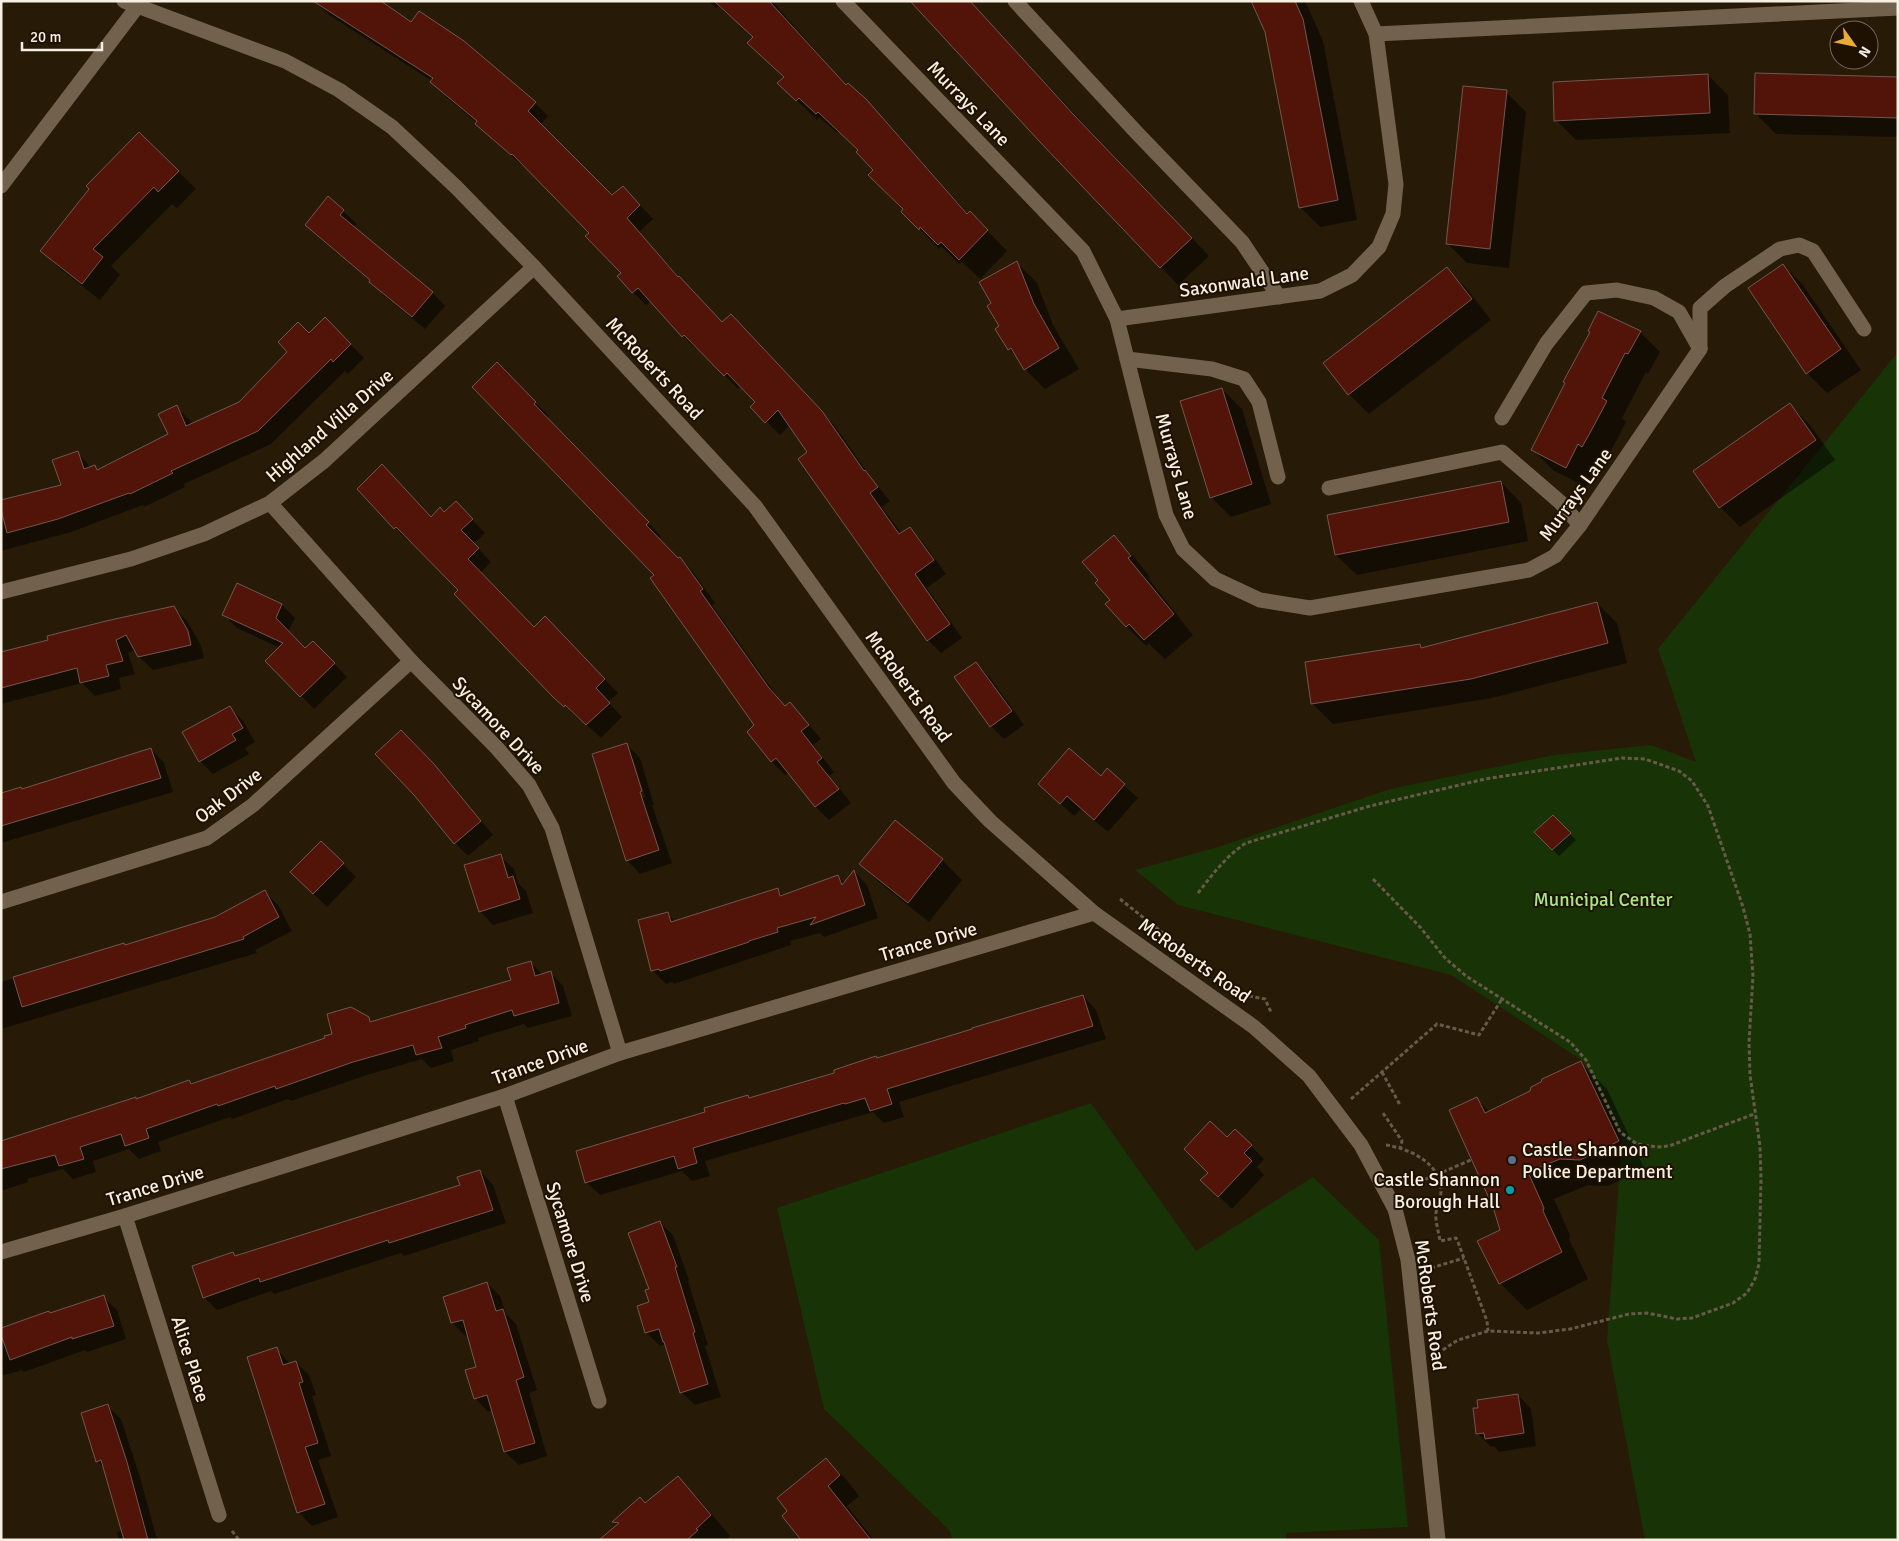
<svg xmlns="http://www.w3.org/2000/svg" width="1899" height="1541" font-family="Signika,sans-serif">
  <rect width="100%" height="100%" fill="#271a07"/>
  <g fill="#183305">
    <polygon points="1898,352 1898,1540 1645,1540 1607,1340 1622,1139 1583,1061 1451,975 1178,905 1135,870 1221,846 1390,789 1554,755 1651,745 1696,762 1658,649"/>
    <polygon points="1091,1103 1196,1251 1313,1177 1379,1240 1408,1527 1286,1533 1287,1540 952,1540 950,1531 824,1409 777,1208"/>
  </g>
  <g fill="#0007" fill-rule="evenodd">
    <polygon points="708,1 772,1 847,86 865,100 886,121 969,215 970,213 1007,251 980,279 962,262 959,264 941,246 939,249 903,212 905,210 859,151 839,131 837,133 819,117 817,120 779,83 785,78 754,37 718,6 716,8"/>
    <polygon points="911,1 968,1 1209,256 1178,285"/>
    <polygon points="1252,1 1305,1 1323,41 1357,220 1320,227 1300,207 1267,32"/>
    <polygon points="316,2 535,103 548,116 540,125 612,197 636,201 653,219 639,232 679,277 723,324 744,329 835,426 872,479 890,501 882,507 902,534 910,529 923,542 946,574 927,588 962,638 941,653 928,640 790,425 780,435 752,407 757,402 741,386 738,389 698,348 696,349 683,336 651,301 646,305 633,292 619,276 622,273 591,233 526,166 525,168 490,137 476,124 477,123 445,96 432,81 329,15"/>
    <polygon points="1708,75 1728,95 1730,133 1576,140 1556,120"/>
    <polygon points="1898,78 1898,137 1776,134 1756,114"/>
    <polygon points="1506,92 1526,112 1509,268 1467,263 1447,243"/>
    <polygon points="139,133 196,189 177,208 172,204 111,266 120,275 100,300 59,268 41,250"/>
    <polygon points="329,198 357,224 353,228 432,292 445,306 425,329 383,295 371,281 320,239 307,225"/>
    <polygon points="1017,263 1037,283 1053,325 1079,369 1045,389 1025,369 1020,360 1009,349 993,303"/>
    <polygon points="1783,265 1803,285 1861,370 1827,393 1807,373"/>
    <polygon points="1447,269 1467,289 1491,320 1369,414 1349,394 1325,363"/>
    <polygon points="1599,313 1640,332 1660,352 1648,374 1646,372 1622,418 1626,422 1603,466 1598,463 1586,487 1553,470 1533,450 1591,333"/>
    <polygon points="325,319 364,358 348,374 345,371 271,444 184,484 185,487 144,507 143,505 71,532 1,551 1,501 63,485 77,452 91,468 95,467 98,470 169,435 176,407 190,420 192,425 240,403 289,352"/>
    <polygon points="497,364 549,416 547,418 661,536 658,539 678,560 680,558 693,572 715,603 712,605 782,703 786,707 790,703 821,739 813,745 834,772 829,776 851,803 829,820 816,807 789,772 785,775 772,762 748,732 756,725 656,575"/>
    <polygon points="1222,389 1242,409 1271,504 1231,517 1211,497"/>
    <polygon points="1790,405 1810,425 1835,460 1740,527 1720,507"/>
    <polygon points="1501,482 1521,503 1528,541 1357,575 1336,555"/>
    <polygon points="358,489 431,518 445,513 456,503 485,533 474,544 491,562 480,573 534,628 558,631 618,693 608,702 622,717 601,738 579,718 578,719 553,695 459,590 410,540 408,541 395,528"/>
    <polygon points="1114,537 1134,557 1150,577 1148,578 1193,635 1165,659 1149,644 1146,646 1126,626 1100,580"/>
    <polygon points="237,585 282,605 295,618 288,632 305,650 313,642 347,677 314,709 267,661 280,648 237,628 224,615"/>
    <polygon points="1597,603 1617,623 1627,663 1492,698 1333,724 1313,704 1420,645 1423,649"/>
    <polygon points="173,607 187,621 201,645 204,658 153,670 139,657 135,650 128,653 135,674 119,678 121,689 95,696 82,683 1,704 1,653"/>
    <polygon points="976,663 989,676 1024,725 1004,739 991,726"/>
    <polygon points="230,708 243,721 255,742 245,748 249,754 213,774 200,761"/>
    <path d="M626,744L640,758L654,805H652L672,863L640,874L627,860ZM630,758H633L645,797L642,798Z"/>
    <polygon points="414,745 447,779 493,835 468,856 455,843"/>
    <polygon points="151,749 164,763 173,792 1,843 1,792 11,789 23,790"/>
    <polygon points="1107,770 1138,798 1108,832 1081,809 1074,816 1053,797 1101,778"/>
    <polygon points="1553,817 1576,840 1559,856 1536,832"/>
    <polygon points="321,843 356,877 327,907 292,872"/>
    <path d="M500,856L514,869L518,883L526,891L533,913L493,925L480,911ZM504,870H507L511,884L509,885Z"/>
    <polygon points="942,860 962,880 929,922 881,884 861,864"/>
    <polygon points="855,872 867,885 878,918 824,937 820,933 790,941 791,945 674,984 672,982 666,984 652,970 668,914 676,922 778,890 784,896 838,876 845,883"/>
    <polygon points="265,892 278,905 292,931 255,950 257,953 1,1029 1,982 124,945 126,946 216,918"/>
    <polygon points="531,963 543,975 550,972 563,986 572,1016 528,1028 524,1024 478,1038 479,1041 451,1050 454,1061 431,1068 422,1059 367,1075 291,1101 288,1099 232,1119 230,1117 158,1142 161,1151 139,1159 129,1149 93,1161 96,1172 73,1179 63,1169 27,1179 28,1182 1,1191 1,1143 137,1100 189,1081 192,1085 326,1039 368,1018 372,1023 512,981"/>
    <polygon points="1083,996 1096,1010 1106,1039 899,1102 904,1117 884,1123 873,1112 705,1161 710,1176 692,1181 682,1171 600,1195 586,1182 706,1113 748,1097 750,1099"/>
    <polygon points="1581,1063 1607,1089 1644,1168 1608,1186 1588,1185 1554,1199 1570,1235 1569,1239 1588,1279 1527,1310 1500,1283 1502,1230 1476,1099 1490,1112 1532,1091"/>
    <polygon points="1227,1138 1251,1146 1264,1159 1257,1167 1264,1175 1232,1209 1202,1180 1209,1173"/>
    <polygon points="480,1171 493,1185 506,1223 404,1256 401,1253 274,1294 271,1291 217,1310 204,1297 233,1253 236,1257 461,1186"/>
    <polygon points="659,1222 673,1235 689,1280 688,1281 708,1345 705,1346 721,1397 695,1405 681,1392 666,1344 660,1346 646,1332"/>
    <polygon points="487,1283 500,1296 506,1314 516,1324 537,1390 529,1393 547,1456 519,1465 505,1452 493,1410 488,1412 475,1398 478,1368 468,1335 465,1336 452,1322"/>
    <polygon points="103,1297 117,1310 126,1339 87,1352 85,1350 24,1372 22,1370 1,1376 1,1329"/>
    <polygon points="276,1348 290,1364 296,1362 309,1375 316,1395 312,1396 331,1456 318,1460 338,1517 312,1526 299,1513 248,1358"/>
    <polygon points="1518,1395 1531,1409 1536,1446 1499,1452 1494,1446 1491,1447 1478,1434"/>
    <polygon points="107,1406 121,1419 140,1477 156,1536 159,1540 119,1540 117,1532 122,1531 104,1468 97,1461"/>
    <polygon points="826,1460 846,1479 859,1496 847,1506 874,1540 803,1540"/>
    <polygon points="678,1478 698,1498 730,1536 726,1540 600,1540 617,1526 614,1522 645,1504"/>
  </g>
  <g fill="#521408" stroke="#725750">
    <polygon points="313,1 381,1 411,22 419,11 464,41 536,102 528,111 612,195 623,186 640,205 627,218 678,277 679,276 722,322 731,314 822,411 864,471 865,470 878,487 870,493 899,534 910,527 934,560 915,574 950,624 927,641 798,459 807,452 778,410 765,423 750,407 755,402 727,373 724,376 684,335 682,337 638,288 632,293 617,276 621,273 585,236 589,233 512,154 511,155 475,124 477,121 430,82 433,78"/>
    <polygon points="714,1 769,1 846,85 848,83 866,99 967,214 970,211 988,230 959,260 941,242 938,245 920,227 919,230 901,212 903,209 868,175 873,170 856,152 858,150 818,112 816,114 799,98 796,101 777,83 784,77 747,43 753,37"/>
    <polygon points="910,1 970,1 1073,114 1192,238 1160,268 1040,142"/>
    <polygon points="1251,1 1295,1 1303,19 1338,200 1299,208 1265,32"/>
    <polygon points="1755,73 1898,77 1898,118 1754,114"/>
    <polygon points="1708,74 1710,113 1554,121 1553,82"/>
    <polygon points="1463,86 1507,90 1490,249 1446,244"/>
    <polygon points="139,132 179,171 158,192 154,187 93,249 103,257 82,284 40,251 89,189 86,186"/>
    <polygon points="328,196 344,210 340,215 433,292 412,317 369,282 370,280 305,225"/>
    <polygon points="1017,261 1034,304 1059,348 1024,370 1011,348 1008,350 995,329 999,326 987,306 991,303 979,282"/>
    <polygon points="1783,264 1841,349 1806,374 1748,288"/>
    <polygon points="1447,267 1472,299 1348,395 1323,363"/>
    <polygon points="1598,311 1641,331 1628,354 1625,353 1602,398 1607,401 1591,431 1582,447 1578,444 1566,468 1531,450 1565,383 1563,382 1590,332 1588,331"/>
    <polygon points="325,317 351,344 333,362 331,359 258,431 171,471 173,473 130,494 129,493 58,519 7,533 1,509 1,500 61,485 52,460 78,451 84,469 95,465 97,470 168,434 158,414 177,405 186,426 239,402 287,352 278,342 298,322 309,333"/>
    <polygon points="497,362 536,402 534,404 649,522 646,525 678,558 680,557 703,589 700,591 769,688 785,706 790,702 809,725 801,731 822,758 817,762 839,789 815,807 776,758 771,762 747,732 754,725 650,578 654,575 472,387"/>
    <polygon points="1222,388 1252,484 1210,498 1180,401"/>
    <polygon points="1790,403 1816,440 1719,508 1693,471"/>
    <polygon points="382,464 431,517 440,507 444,512 456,501 473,519 461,530 479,548 468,559 534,627 545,616 605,679 596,688 610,703 586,725 565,705 564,707 552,696 454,594 458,590 396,527 394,529 357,489"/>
    <polygon points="1501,481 1509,522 1335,555 1327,515"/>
    <polygon points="1114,535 1131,556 1128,558 1174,614 1144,640 1129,624 1126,627 1105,604 1110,600 1095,583 1098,580 1082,562"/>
    <polygon points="237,583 282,604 276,618 305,648 313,641 335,663 300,697 265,661 283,643 222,615"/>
    <polygon points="1597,602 1608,643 1471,679 1311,704 1305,662 1420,644 1421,648"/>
    <polygon points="174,606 188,631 191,645 138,657 126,635 116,640 123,661 106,665 109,676 80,683 77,668 1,688 1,652 48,640 47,636 106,621"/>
    <polygon points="976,662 1012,711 990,727 954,677"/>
    <polygon points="230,706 243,728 232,734 236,740 199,762 182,732"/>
    <polygon points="401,730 434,764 481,821 454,844 414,795 375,754"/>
    <polygon points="627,743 642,791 640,792 659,850 626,861 592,754"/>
    <polygon points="151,748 161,778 1,826 1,793 21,787 22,789"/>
    <polygon points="1069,748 1101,776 1107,768 1125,784 1094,820 1067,796 1060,804 1038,784"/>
    <polygon points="1553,815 1571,833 1552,850 1534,832"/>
    <polygon points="895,820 943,859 908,903 859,864"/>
    <polygon points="321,841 344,863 313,894 290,872"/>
    <polygon points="501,854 508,878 513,876 520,899 479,912 464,865"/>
    <polygon points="854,870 865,905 810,925 816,917 777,928 778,932 749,941 749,942 660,971 659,969 651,971 638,920 668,912 671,922 778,888 780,896 838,875 842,885"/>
    <polygon points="265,890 279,917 243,937 244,939 22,1007 13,977 124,943 125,945 215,917"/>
    <polygon points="531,961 535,976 551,971 559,1003 514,1016 512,1010 465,1025 466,1028 438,1037 442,1048 416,1055 413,1045 353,1062 276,1089 275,1086 218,1106 217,1104 146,1129 149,1138 125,1146 121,1134 80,1147 84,1159 59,1166 55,1155 1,1169 1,1141 136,1097 136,1099 189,1080 191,1084 325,1038 324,1036 332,1034 327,1014 351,1007 369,1017 370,1022 511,980 507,968"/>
    <polygon points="1083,995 1093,1026 887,1089 892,1104 870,1111 865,1098 845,1104 844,1103 693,1148 697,1163 678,1169 674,1156 585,1183 576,1151 705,1112 704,1108 748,1095 749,1098 834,1073 834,1070 876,1056 877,1058 972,1029 972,1028"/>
    <polygon points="1581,1061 1619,1141 1580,1160 1560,1159 1528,1172 1544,1208 1543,1211 1562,1252 1499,1284 1477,1241 1500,1230 1493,1207 1449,1110 1477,1097 1485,1113 1530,1091 1531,1087 1541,1082 1542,1079"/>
    <polygon points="1210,1121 1227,1137 1235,1129 1252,1145 1244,1153 1252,1161 1218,1197 1200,1180 1208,1173 1184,1149"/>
    <polygon points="480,1170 493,1210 389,1243 388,1240 260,1282 259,1278 203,1298 192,1266 233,1252 235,1256 460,1185 457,1177"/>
    <polygon points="660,1221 677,1267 675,1267 695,1332 693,1333 708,1384 680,1393 664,1342 663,1342 659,1329 645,1333 637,1306 649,1302 645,1290 649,1289 628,1233"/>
    <polygon points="487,1282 496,1311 503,1309 524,1377 516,1380 535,1443 504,1452 487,1395 474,1399 465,1370 476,1367 463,1320 451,1323 443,1297"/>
    <polygon points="104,1295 114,1326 72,1339 72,1337 10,1360 1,1335 1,1328 49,1311 50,1313"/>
    <polygon points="277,1347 283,1365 296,1361 303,1382 299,1383 318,1443 305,1447 325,1504 297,1513 247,1357"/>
    <polygon points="1518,1394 1524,1433 1485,1439 1484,1433 1476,1434 1473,1408 1478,1408 1477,1400"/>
    <polygon points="108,1404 127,1462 148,1540 124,1540 101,1460 96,1462 81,1413"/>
    <polygon points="826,1458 840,1475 828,1486 871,1540 801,1540 782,1516 787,1511 777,1498"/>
    <polygon points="678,1476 711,1515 696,1529 698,1530 687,1540 599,1540 619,1523 612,1522 640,1497 645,1503"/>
  </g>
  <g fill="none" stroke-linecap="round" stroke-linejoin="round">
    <g stroke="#665a4a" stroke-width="3" stroke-dasharray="4 2.5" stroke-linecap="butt">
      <polyline points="1373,879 1420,927 1445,958 1466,976 1570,1042 1586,1060 1620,1132 1637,1144 1657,1147 1669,1146 1754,1114"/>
      <path d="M1198,893C1212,875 1226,856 1246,843L1370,806L1485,779L1622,758L1645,759L1679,771L1692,781L1708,806L1743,907L1750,934L1753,976L1749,1042L1750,1075L1760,1146L1761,1179L1759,1264L1755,1279L1747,1293L1733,1303L1692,1318L1677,1319L1647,1313L1629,1314L1570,1329L1538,1333L1488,1331L1458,1340L1438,1353"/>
      <polyline points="1120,899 1173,941"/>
      <polyline points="1249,996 1265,999 1271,1012"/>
      <polyline points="1382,1072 1400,1105"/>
      <polyline points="1351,1099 1437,1024 1479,1035 1502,999"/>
      <polyline points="1383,1113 1402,1141 1400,1148"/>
      <path d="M1386,1145C1410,1149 1441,1163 1441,1191C1441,1200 1437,1205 1436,1213C1435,1221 1439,1233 1440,1241L1456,1238L1458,1242L1487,1321L1488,1331"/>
      <polyline points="1407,1187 1471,1160"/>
      <polyline points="1431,1268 1464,1258"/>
      <polyline points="232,1531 239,1540"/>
    </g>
    <g stroke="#72624d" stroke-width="15">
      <polyline points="124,1 285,61 339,90 392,127 456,187 534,267 755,506 954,783 990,821 1094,913 1254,1027 1309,1076 1361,1145 1395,1209 1408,1260 1438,1540"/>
      <polyline points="843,1 1083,251 1117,319 1166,515 1183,549 1215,579 1260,600 1310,608 1529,570 1555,556 1580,525 1700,349"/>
      <polyline points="1015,1 1137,133 1242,242 1279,297"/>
      <polyline points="1376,34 1898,8"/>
      <polyline points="1,186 137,7"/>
      <polyline points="1117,319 1320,291 1352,275 1379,247 1393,214 1396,184 1376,34 1361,1"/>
      <polyline points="1700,348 1700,308 1725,286 1780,249 1799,245 1813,251 1864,329"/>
      <polyline points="1127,359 1212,369 1244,379 1259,402 1278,477"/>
      <polyline points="1502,418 1546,344 1586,293 1617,290 1654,298 1679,312 1700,349"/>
      <polyline points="1329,488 1502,452 1560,502 1580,525"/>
      <polyline points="270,503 411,661 497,748 529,785 552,828 620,1053"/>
      <polyline points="1,592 131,559 204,534 270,503 324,461 534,267"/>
      <polyline points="1,902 207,838 253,805 411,661"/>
      <polyline points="505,1096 599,1401"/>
      <polyline points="125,1216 219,1515"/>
      <polyline points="1,1252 125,1216 505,1096 620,1053 1094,913"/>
    </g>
  </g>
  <circle fill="#5c6f8a" stroke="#1e1101" stroke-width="2" cx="1512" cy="1160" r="5"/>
  <circle fill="#0f9aa8" stroke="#1e1101" stroke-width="2" cx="1510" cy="1190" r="5"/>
  <g text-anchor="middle" stroke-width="4" stroke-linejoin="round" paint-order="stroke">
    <g font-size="19" fill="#f8efe3" stroke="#1e1101">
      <text transform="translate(969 103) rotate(46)" y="7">Murrays Lane</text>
      <text transform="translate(1244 281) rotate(-8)" y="7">Saxonwald Lane</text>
      <text transform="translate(655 368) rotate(47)" y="7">McRoberts Road</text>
      <text transform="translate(329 425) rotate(-41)" y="7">Highland Villa Drive</text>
      <text transform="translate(1177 466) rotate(74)" y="7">Murrays Lane</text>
      <text transform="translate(1575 494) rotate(-54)" y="7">Murrays Lane</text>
      <text transform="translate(909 686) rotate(54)" y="7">McRoberts Road</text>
      <text transform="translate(499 725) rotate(47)" y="7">Sycamore Drive</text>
      <text transform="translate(228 795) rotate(-37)" y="7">Oak Drive</text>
      <text transform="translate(928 941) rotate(-16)" y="7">Trance Drive</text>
      <text transform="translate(1195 960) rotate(35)" y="7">McRoberts Road</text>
      <text transform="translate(540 1061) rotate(-20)" y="7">Trance Drive</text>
      <text transform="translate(155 1185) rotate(-17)" y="7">Trance Drive</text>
      <text transform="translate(571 1242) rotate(73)" y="7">Sycamore Drive</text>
      <text transform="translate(1431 1305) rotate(82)" y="7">McRoberts Road</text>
      <text transform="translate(191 1359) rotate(73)" y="7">Alice Place</text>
    </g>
    <g font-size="19" fill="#a7e883" stroke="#1e1101">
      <text x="1603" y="906">Municipal Center</text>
    </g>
    <g font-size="19" fill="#f8efe3" stroke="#1e1101" text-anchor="start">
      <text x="1522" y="1156">Castle Shannon<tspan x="1522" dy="22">Police Department</tspan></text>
      <text x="1500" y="1186" text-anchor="end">Castle Shannon<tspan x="1500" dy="22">Borough Hall</tspan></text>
    </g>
  </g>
  <rect width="1899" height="1541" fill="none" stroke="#f8efe3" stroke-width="5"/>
  <g transform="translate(1854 45) rotate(123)"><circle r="24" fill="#1e1101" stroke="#756a5b"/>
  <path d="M0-4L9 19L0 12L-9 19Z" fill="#e8ab37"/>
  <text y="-8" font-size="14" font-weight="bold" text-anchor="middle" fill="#f8efe3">N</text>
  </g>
  <path d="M22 42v8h80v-8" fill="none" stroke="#f8efe3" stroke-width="2.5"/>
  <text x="30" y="42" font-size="15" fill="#f8efe3" stroke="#1e1101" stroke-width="4" paint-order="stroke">20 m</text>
</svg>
